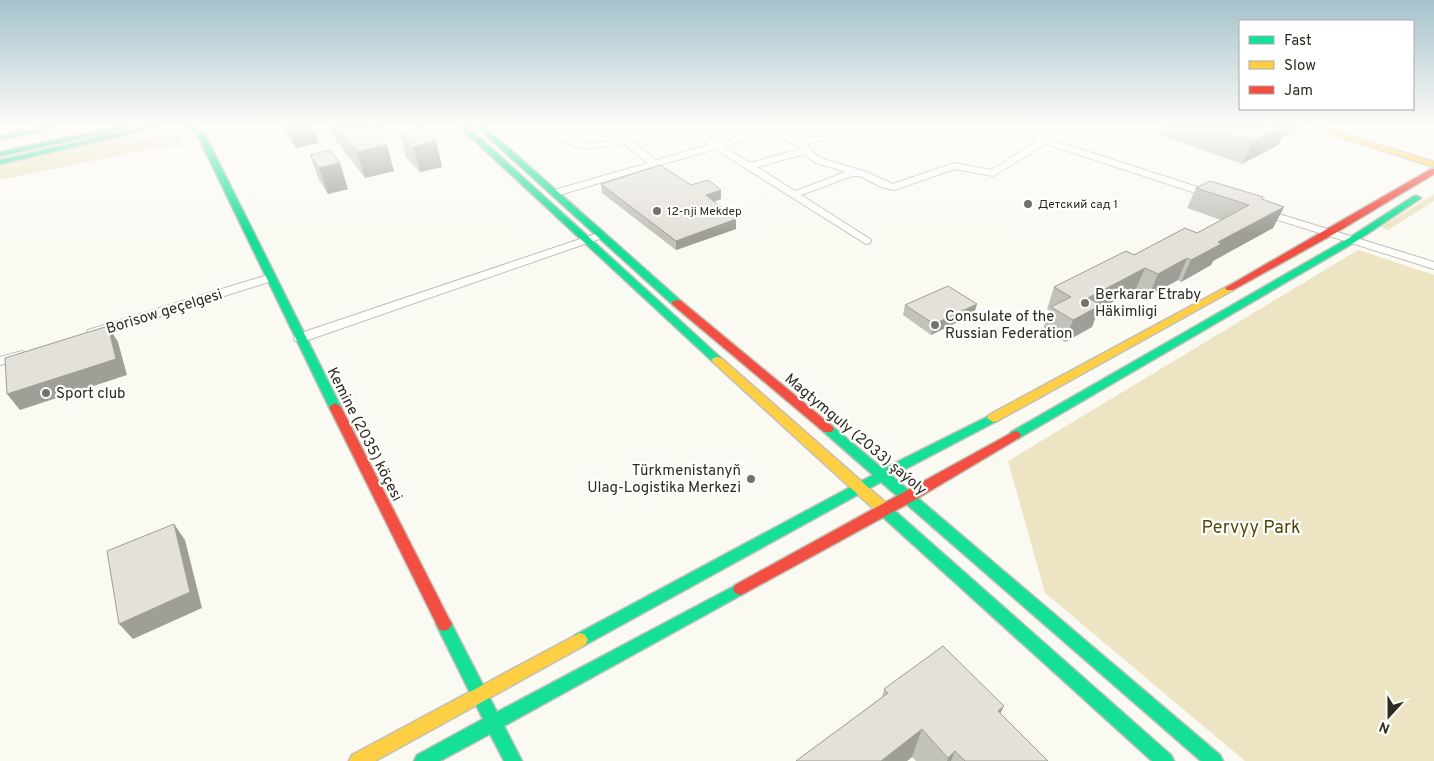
<svg xmlns="http://www.w3.org/2000/svg" width="1434" height="761" font-family="Overpass,sans-serif">
  <rect width="100%" height="100%" fill="#faf9f2"/>
  <g fill="#ece4c3">
    <polygon points="132,135 134,139 166,135 179,136 185,147 176,146 151,149 0,180 0,164"/>
    <polygon points="1434,194 1434,201 1388,230 1381,227"/>
    <polygon points="1358,250 1434,275 1434,761 1245,761 1045,593 1008,461"/>
  </g>
  <g fill="none" stroke-linecap="round" stroke-linejoin="round">
    <g stroke="#c1c0b7" stroke-width="2">
      <g id="street">
        <path d="M545,127H555L559,130L570,127H585L564,134C585,147 596,144 618,139L606,127H615L627,137L665,127H680L632,141L656,160L709,145L683,127H693L718,142L770,127H784L782,129L800,141L853,127H867L806,145L820,158L866,172L893,184L954,163L991,170L1038,141L999,127H1012L1034,134L1053,127H1065L1043,137L1216,193L1217,195L1212,198L1208,197L1046,144L993,176L955,169L894,190L881,187L860,176H852L801,195L870,239L871,241L870,243L866,244L715,149L559,195H551V191L648,163L623,143C592,150 569,153 545,127ZM773,132L800,149L750,163L724,146ZM805,154L814,162L846,172L795,191L757,167Z"/>
        <polygon points="1263,209 1434,262 1434,269 1259,214 1258,212 1259,210"/>
        <polygon points="601,232 605,233 606,235 605,237 305,341 295,341 294,338 295,335"/>
        <polygon points="271,274 277,278 275,280 98,336 88,336 87,333 88,330"/>
        <polygon points="22,351 29,355 27,358 0,365 0,357"/>
      </g>
    </g>
    <g stroke="#c1c0b7" stroke-width="3">
      <g id="fast">
        <polygon points="44,127 59,127 0,140 0,136"/>
        <polygon points="118,127 133,127 0,156 0,152"/>
        <polygon points="145,127 159,127 0,164 0,160"/>
        <polygon points="182,127 192,127 204,133 341,407 339,410 335,411 329,407 197,134"/>
        <polygon points="460,127 468,127 721,358 722,360 721,362 713,362"/>
        <polygon points="477,127 485,127 681,301 682,303 681,305 673,305"/>
        <polygon points="1414,196 1417,196 1421,198 1355,242 1019,438 1011,438 1009,435 1011,432 1349,238"/>
        <polygon points="993,414 999,418 997,421 892,476 1220,755 1223,761 1201,761 881,482 585,645 580,647 575,645 572,640 575,635 873,475 824,432 822,429 824,426 832,426 883,469"/>
        <polygon points="881,502 886,503 1171,755 1174,761 1152,761 876,511 874,507 876,503"/>
        <polygon points="740,583 745,585 747,589 745,593 504,726 522,761 504,761 490,734 440,761 414,761 417,755 483,719 436,624 439,619 444,617 449,619 497,712"/>
      </g>
    </g>
    <g stroke="#c1c0b7" stroke-width="3">
      <g id="slow">
        <polygon points="1310,127 1322,127 1434,162 1434,167"/>
        <polygon points="1230,285 1235,288 1233,290 997,421 993,422 987,418 989,415"/>
        <polygon points="717,357 721,358 886,503 888,507 886,511 881,512 876,511 713,362 712,360 713,358"/>
        <polygon points="580,633 585,635 588,640 585,645 375,761 349,761 352,755"/>
      </g>
    </g>
    <g stroke="#c1c0b7" stroke-width="3">
      <g id="jam">
        <polygon points="1431,169 1434,169 1434,174 1332,235 1233,290 1227,290 1225,288"/>
        <polygon points="677,300 681,301 832,426 834,429 832,432 824,432 673,305 672,303 673,301"/>
        <polygon points="335,403 341,407 449,619 452,624 449,629 444,631 439,629 329,407"/>
        <polygon points="1015,431 1019,432 1021,435 1019,438 913,501 745,593 740,595 735,593 733,589 735,585"/>
      </g>
    </g>
    <use href="#street" fill="#fefefd" fill-rule="evenodd"/>
    <use href="#fast" fill="#16e098" fill-rule="evenodd"/>
    <use href="#slow" fill="#ffcf43" fill-rule="evenodd"/>
    <use href="#jam" fill="#f24e42" fill-rule="evenodd"/>
  </g>
  <g fill="#c3c2ba">
    <polygon points="282,127 313,127 319,143 296,148"/>
    <polygon points="328,127 371,127 394,171 365,178 330,133"/>
    <polygon points="1163,127 1300,127 1299,129 1282,137 1278,145 1242,164 1160,135"/>
    <polygon points="399,132 436,141 442,167 420,172 406,157"/>
    <polygon points="310,155 348,189 328,194 319,180"/>
    <polygon points="601,184 721,199 714,202 736,219 736,229 676,250 602,193"/>
    <polygon points="1196,188 1263,197 1262,200 1284,207 1273,228 1213,261 1211,265 1181,282 1178,280 1149,296 1136,289 1098,310 1092,327 1065,342 1043,329 1050,311 1047,309 1054,287 1134,255 1197,233 1221,220 1187,208"/>
    <polygon points="905,305 974,314 931,335 903,315"/>
    <polygon points="884,689 1000,713 1048,761 916,761 912,757 907,761 796,761 882,697"/>
  </g>
  <g fill="#9f9e97">
    <polygon points="288,127 313,127 319,143 296,148"/>
    <polygon points="376,127 387,127 377,130"/>
    <polygon points="1279,127 1300,127 1299,129 1282,137 1278,145 1242,164 1252,142"/>
    <polygon points="436,141 442,167 420,172 413,147"/>
    <polygon points="387,145 394,171 365,178 357,152"/>
    <polygon points="340,163 348,189 328,194 319,168"/>
    <polygon points="721,190 721,199 706,204 706,195"/>
    <polygon points="1284,207 1273,228 1213,261 1211,265 1181,282 1191,260 1218,242"/>
    <polygon points="736,219 736,229 676,250 676,241"/>
    <polygon points="1187,258 1178,280 1149,296 1158,274"/>
    <polygon points="1145,268 1136,289 1098,310 1092,327 1065,342 1073,320 1088,298"/>
    <polygon points="977,304 974,314 931,335 934,324"/>
    <polygon points="108,326 118,342 127,375 20,410 7,394"/>
    <polygon points="174,524 185,540 202,608 133,639 119,624"/>
    <polygon points="1004,706 990,734 998,711"/>
    <polygon points="922,729 912,757 907,761 881,761"/>
    <polygon points="955,751 951,761 947,761 948,758"/>
  </g>
  <g fill="#e3e1d8" stroke="#9f9e97">
    <polygon points="337,127 371,127 387,145 357,152"/>
    <polygon points="420,127 422,127 436,141 413,147 399,132"/>
    <polygon points="1207,127 1282,127 1252,142"/>
    <polygon points="330,150 340,163 319,168 310,155"/>
    <polygon points="660,165 691,185 708,180 721,190 706,195 736,219 676,241 601,184"/>
    <polygon points="1210,181 1263,197 1262,199 1284,207 1218,242 1221,244 1191,260 1187,258 1158,274 1145,268 1088,298 1101,305 1073,320 1051,307 1071,297 1054,287 1126,251 1134,255 1185,228 1197,233 1249,205 1196,188"/>
    <polygon points="948,286 977,304 934,324 905,305"/>
    <polygon points="108,326 116,359 7,394 5,358"/>
    <polygon points="174,524 190,592 119,624 107,551"/>
    <polygon points="943,646 1004,706 998,711 1048,761 965,761 955,751 948,758 922,729 881,761 796,761 888,693 884,689"/>
  </g>
  <linearGradient id="sky" x2="0" y2="1"><stop stop-color="#a6c2cb"/><stop offset="0.54" stop-color="#fdfcf9"/><stop offset="1" stop-color="#fdfcf9" stop-opacity="0"/></linearGradient>
  <rect width="1434" height="234" fill="url(#sky)"/>
  <g fill="#757369" stroke="#fff" stroke-width="2">
    <circle cx="1028" cy="204" r="5"/>
    <circle cx="657" cy="211" r="5"/>
    <circle cx="1085" cy="303" r="5"/>
    <circle cx="935" cy="325" r="5"/>
    <circle cx="46" cy="393" r="5"/>
    <circle cx="751" cy="479" r="5"/>
  </g>
  <g text-anchor="middle" stroke-width="4.5" stroke-linejoin="round" paint-order="stroke">
    <g font-size="12" fill="#2e2b1f" stroke="#fff" text-anchor="start">
      <text x="1038" y="208">Детский сад 1</text>
      <text x="667" y="215">12-nji Mekdep</text>
    </g>
    <g font-size="15" fill="#2e2b1f" stroke="#fff" text-anchor="start">
      <text x="1095" y="299">Berkarar Etraby<tspan x="1095" dy="17">Häkimligi</tspan></text>
      <text x="945" y="321">Consulate of the<tspan x="945" dy="17">Russian Federation</tspan></text>
      <text x="56" y="398">Sport club</text>
      <text x="741" y="475" text-anchor="end">Türkmenistanyň<tspan x="741" dy="17">Ulag-Logistika Merkezi</tspan></text>
    </g>
    <g font-size="15" fill="#2e2b1f" stroke="#fff">
      <text transform="translate(164 311) rotate(-17)" y="5">Borisow geçelgesi</text>
      <text transform="translate(365 434) rotate(63)" y="5">Kemine (2035) köçesi</text>
      <text transform="translate(856 434) rotate(40)" y="5">Magtymguly (2033) şaýoly</text>
    </g>
    <g font-size="18" fill="#55480a" stroke="#fff">
      <text x="1251" y="533">Pervyy Park</text>
    </g>
  </g>
  <rect x="1239" y="20" width="175" height="90" fill="#ffffff" stroke="#abaaa5"/>
  <rect x="1249" y="36" width="25" height="8" fill="#16e098" stroke="#abaaa5"/>
  <text x="1284" y="45" font-size="15" fill="#2e2b1f">Fast</text>
  <rect x="1249" y="61" width="25" height="8" fill="#ffcf43" stroke="#abaaa5"/>
  <text x="1284" y="70" font-size="15" fill="#2e2b1f">Slow</text>
  <rect x="1249" y="86" width="25" height="8" fill="#f24e42" stroke="#abaaa5"/>
  <text x="1284" y="95" font-size="15" fill="#2e2b1f">Jam</text>
  <g transform="translate(1389 716) rotate(201)" stroke="#ffffff" stroke-width="4" paint-order="stroke">
  <path d="M0-4L9 19L0 12L-9 19Z" fill="#2e2b1f"/>
  <text y="-8" font-size="14" font-weight="bold" text-anchor="middle" fill="#2e2b1f">N</text>
  </g>
</svg>
